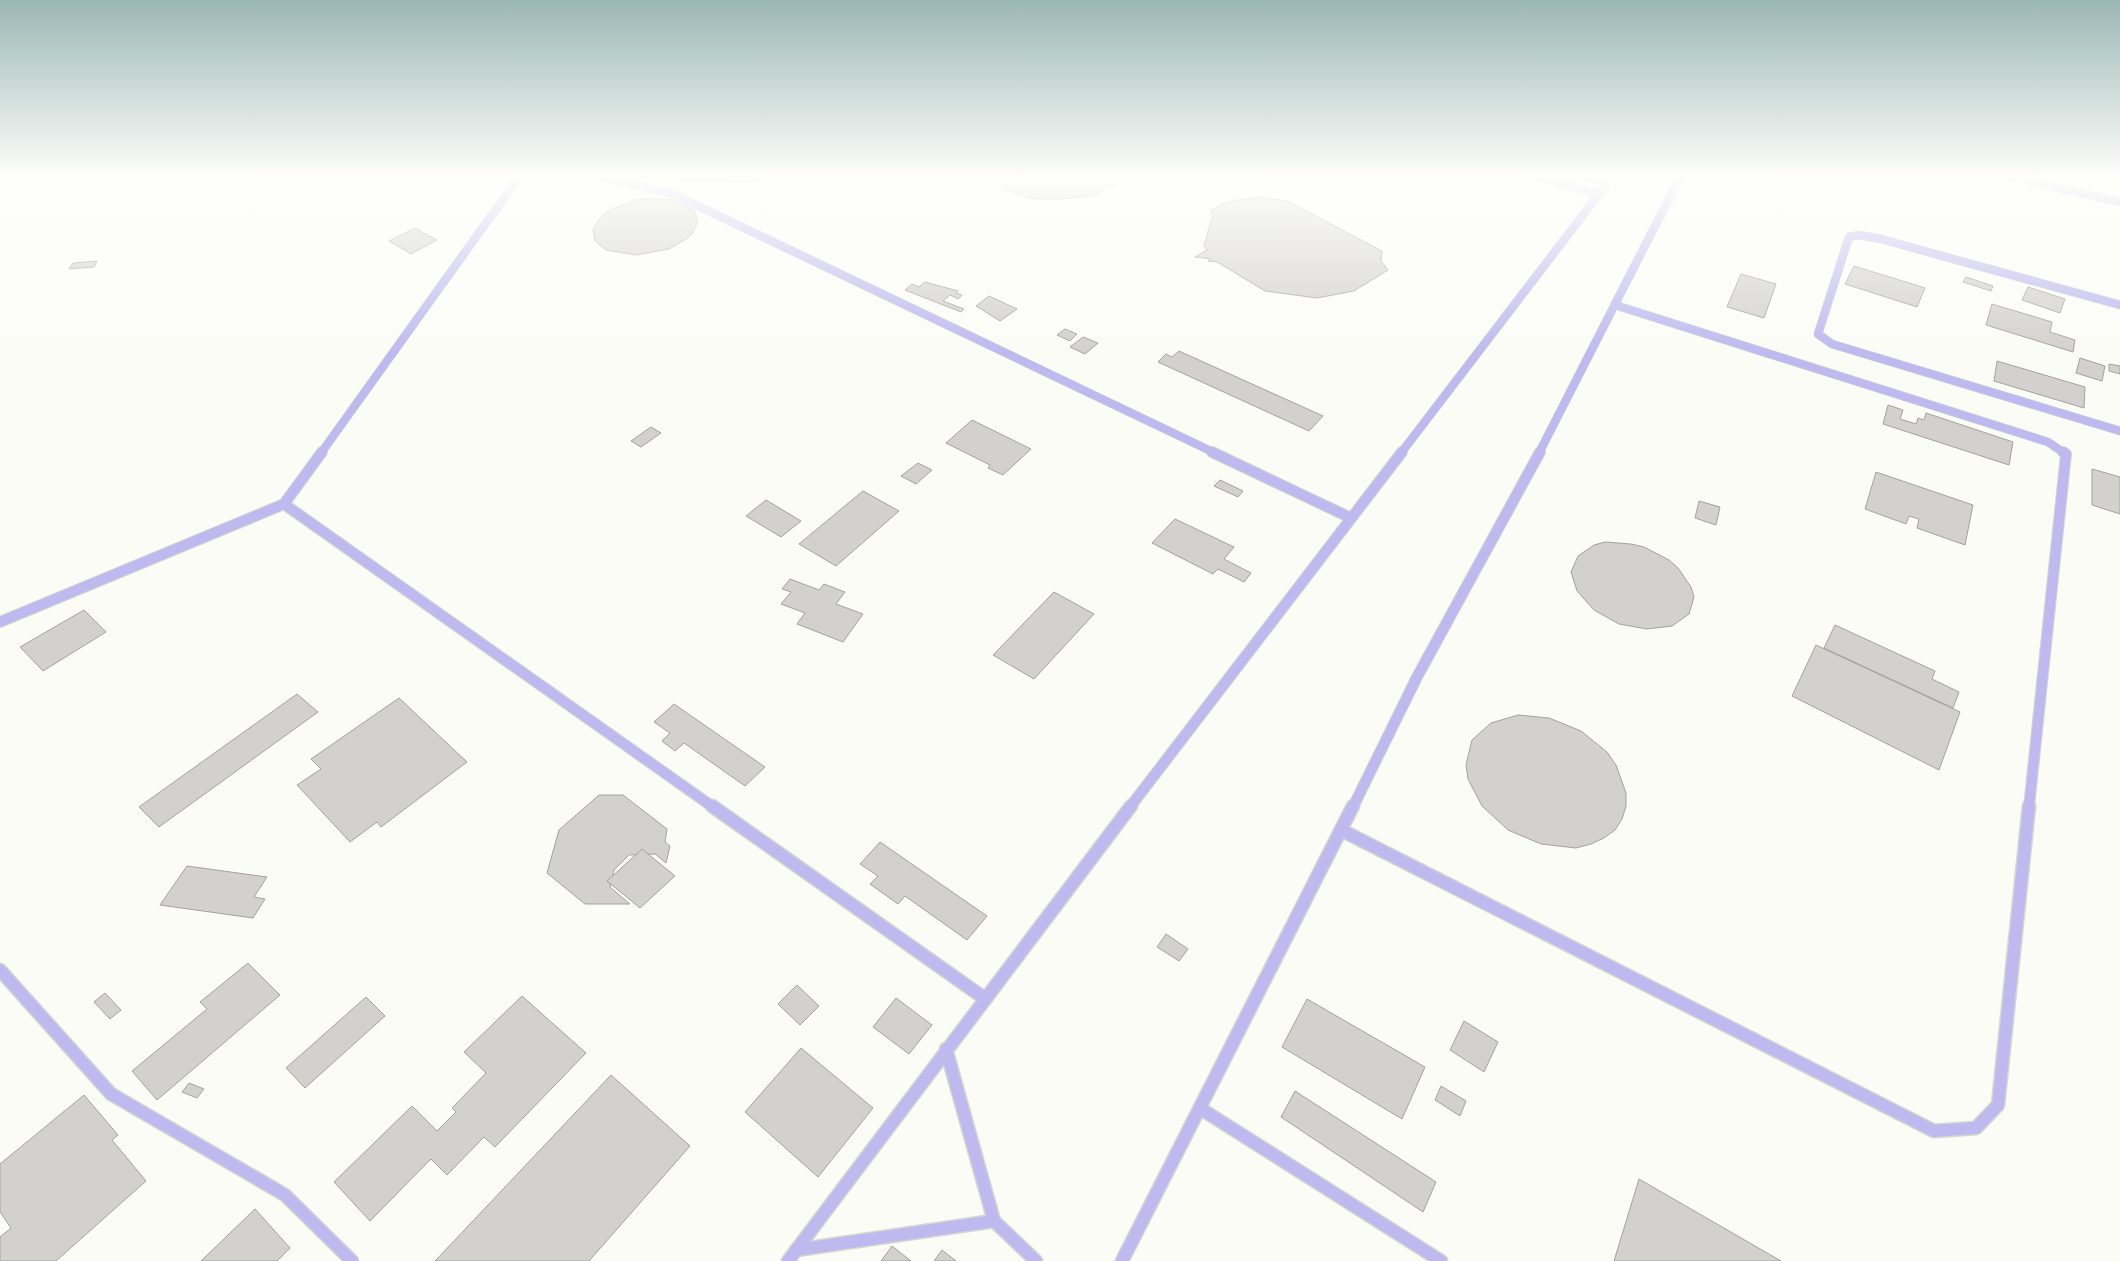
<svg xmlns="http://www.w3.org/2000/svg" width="2120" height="1261" font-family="'Asap Condensed',sans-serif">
  <rect width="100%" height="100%" fill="#fcfcf7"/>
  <g fill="#d2d1cd" stroke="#a3a39e">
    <polygon points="983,177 1121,177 1115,184 1094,196 1056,199 1034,199 1015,194"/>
    <polygon points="1257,197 1287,201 1382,251 1381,261 1388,270 1354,291 1317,298 1265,291 1217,262 1208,261 1212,259 1195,257 1207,250 1204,246 1213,214 1210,211 1227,202"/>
    <polygon points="655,198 675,200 695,211 698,222 692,234 686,239 669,249 636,255 606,250 595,241 593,229 600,218 606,212 634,200"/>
    <polygon points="415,228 437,240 411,254 389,241"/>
    <polygon points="97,261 94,267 69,269 73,263"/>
    <polygon points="1854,266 1925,288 1917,307 1845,284"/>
    <polygon points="1741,274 1776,284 1764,318 1727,307"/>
    <polygon points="1966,277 1993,286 1991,291 1963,282"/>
    <polygon points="925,282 958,291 956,293 962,295 958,299 950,295 943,301 964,309 961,312 905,290 912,284 919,287"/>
    <polygon points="2028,287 2065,299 2060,313 2022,300"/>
    <polygon points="989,296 1017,309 1000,321 976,306"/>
    <polygon points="1992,304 2052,322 2050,332 2075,340 2073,352 1986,325"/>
    <polygon points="1065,329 1077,334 1070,341 1057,335"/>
    <polygon points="1083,337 1098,343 1085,354 1070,347"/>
    <polygon points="1179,351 1323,416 1309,431 1158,362 1166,354 1172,357"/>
    <polygon points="2080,358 2105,366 2102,381 2076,373"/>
    <polygon points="1997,361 2085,387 2084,408 1994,381"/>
    <polygon points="2109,364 2120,366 2120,374 2109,371"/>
    <polygon points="1888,405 1903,410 1900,419 1916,424 1918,418 1924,420 1926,413 2013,442 2009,465 1883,424"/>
    <polygon points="972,420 1031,449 1003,475 988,468 990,465 946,443"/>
    <polygon points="651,427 661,433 641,447 631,441"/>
    <polygon points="918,463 932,470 916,484 901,476"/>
    <polygon points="2092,469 2120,477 2120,514 2092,505"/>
    <polygon points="1876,472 1973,505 1965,545 1917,528 1919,519 1909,516 1906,524 1865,509"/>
    <polygon points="1220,480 1243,491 1238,497 1214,486"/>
    <polygon points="863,491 899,511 836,566 799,544"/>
    <polygon points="766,500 801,521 781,537 746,516"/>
    <polygon points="1699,501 1720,507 1716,525 1695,518"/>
    <polygon points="1175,519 1234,547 1224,559 1251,573 1244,582 1218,569 1213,574 1152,543"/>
    <polygon points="1605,542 1631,544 1644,547 1669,560 1678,568 1691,587 1694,597 1689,614 1672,626 1647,629 1619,624 1594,610 1577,591 1571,572 1578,556 1594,545"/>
    <polygon points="790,579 819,590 824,584 845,592 836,604 863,614 843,642 797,624 805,613 781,604 791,592 782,589"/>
    <polygon points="1054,592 1094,614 1034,679 993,655"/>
    <polygon points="84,610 106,632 43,671 20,647"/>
    <polygon points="1835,625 1935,671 1932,679 1959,692 1953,708 1824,648"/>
    <polygon points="1816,645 1960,712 1939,770 1792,696"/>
    <polygon points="297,694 318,712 159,827 139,807"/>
    <polygon points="399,698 467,762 381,827 377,822 350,842 297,785 321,769 311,759"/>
    <polygon points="674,704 765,767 745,786 684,743 675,751 662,741 670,733 654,722"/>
    <polygon points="1518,715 1549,718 1581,731 1607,752 1616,765 1626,793 1626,806 1622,819 1615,830 1604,838 1591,844 1576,848 1541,844 1508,830 1482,806 1468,779 1466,765 1472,740 1491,723"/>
    <polygon points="599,795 623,795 667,829 665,842 670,846 666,863 655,854 629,855 614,870 610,887 630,904 585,904 547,873 559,830"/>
    <polygon points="880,842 987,916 967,940 905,896 898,904 870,884 878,876 860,864"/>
    <polygon points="642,849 675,876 640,908 607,881"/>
    <polygon points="187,866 267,877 254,897 265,899 253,918 160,905"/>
    <polygon points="1166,934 1188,949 1179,961 1157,947"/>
    <polygon points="248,963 280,995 157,1100 132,1071 207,1009 200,1002"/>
    <polygon points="797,985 819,1006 800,1025 778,1004"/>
    <polygon points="105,993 121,1010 110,1019 94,1002"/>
    <polygon points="522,996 586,1053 495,1147 484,1137 447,1175 431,1159 370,1221 334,1182 412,1106 437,1131 456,1112 452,1108 486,1073 464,1052"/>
    <polygon points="366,997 385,1016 305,1088 286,1068"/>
    <polygon points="896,998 932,1025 909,1054 873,1027"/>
    <polygon points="1307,999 1425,1067 1402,1119 1282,1047"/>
    <polygon points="1464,1021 1498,1042 1484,1072 1450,1050"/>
    <polygon points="801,1048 873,1108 818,1177 745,1112"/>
    <polygon points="611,1075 690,1146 589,1261 435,1261"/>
    <polygon points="189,1083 204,1089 197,1098 182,1092"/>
    <polygon points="1441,1086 1466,1101 1460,1116 1435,1100"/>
    <polygon points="1295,1091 1436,1182 1423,1212 1281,1117"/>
    <polygon points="84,1095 118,1135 112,1140 146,1181 56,1261 0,1261 0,1237 11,1228 0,1212 0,1164"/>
    <polygon points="1639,1179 1781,1261 1614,1261"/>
    <polygon points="255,1209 290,1248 277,1261 201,1261"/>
    <polygon points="892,1246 911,1261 881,1261"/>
    <polygon points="942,1250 956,1261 934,1261"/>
  </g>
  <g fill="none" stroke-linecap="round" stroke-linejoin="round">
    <g stroke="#d6d6d1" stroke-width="9">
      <g id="lane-far2">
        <polyline points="602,177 673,194 1215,453"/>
        <polyline points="677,177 755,178"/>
        <polyline points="1539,177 1597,194"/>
        <polyline points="1586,177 1606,183"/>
        <polyline points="2011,177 2120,202"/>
        <polyline points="1615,305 2048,442 2064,453"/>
        <polyline points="2120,305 1881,239 1859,235 1849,237 1818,334 1832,344 2120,431"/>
        <polyline points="321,453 519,177"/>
        <polyline points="1401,453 1612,177"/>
        <polyline points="1539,453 1680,177"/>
      </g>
    </g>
    <g stroke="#d6d6d1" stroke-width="12">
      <g id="lane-far1">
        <polyline points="1212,452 1351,518"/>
        <polyline points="284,504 713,807"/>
        <polyline points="0,622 284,504 322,452"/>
        <polyline points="1130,807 1402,452"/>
        <polyline points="1353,807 1417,677 1540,452"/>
        <polyline points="2029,807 2066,454 2063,452"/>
      </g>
    </g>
    <g stroke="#d6d6d1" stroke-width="15">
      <g id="lane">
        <polyline points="712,806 984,998"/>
        <polyline points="1341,830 1934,1131 1976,1128 1998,1105 2029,806"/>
        <polyline points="0,970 111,1094 285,1195 352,1261"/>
        <polyline points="1201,1109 1441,1261"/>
        <polyline points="994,1221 1036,1261"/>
        <polyline points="796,1250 994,1221 946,1049"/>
        <polyline points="788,1261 1131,806"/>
        <polyline points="1122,1261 1353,806"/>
      </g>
    </g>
    <use href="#lane-far2" stroke="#bfb9ef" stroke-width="8"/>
    <use href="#lane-far1" stroke="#bfb9ef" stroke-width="10"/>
    <use href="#lane" stroke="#bfb9ef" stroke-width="12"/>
  </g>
  <linearGradient id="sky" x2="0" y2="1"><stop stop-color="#9bb7b4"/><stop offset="0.5" stop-color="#fefefb"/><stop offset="1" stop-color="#fefefb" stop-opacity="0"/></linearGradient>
  <rect width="2120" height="353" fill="url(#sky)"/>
</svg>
